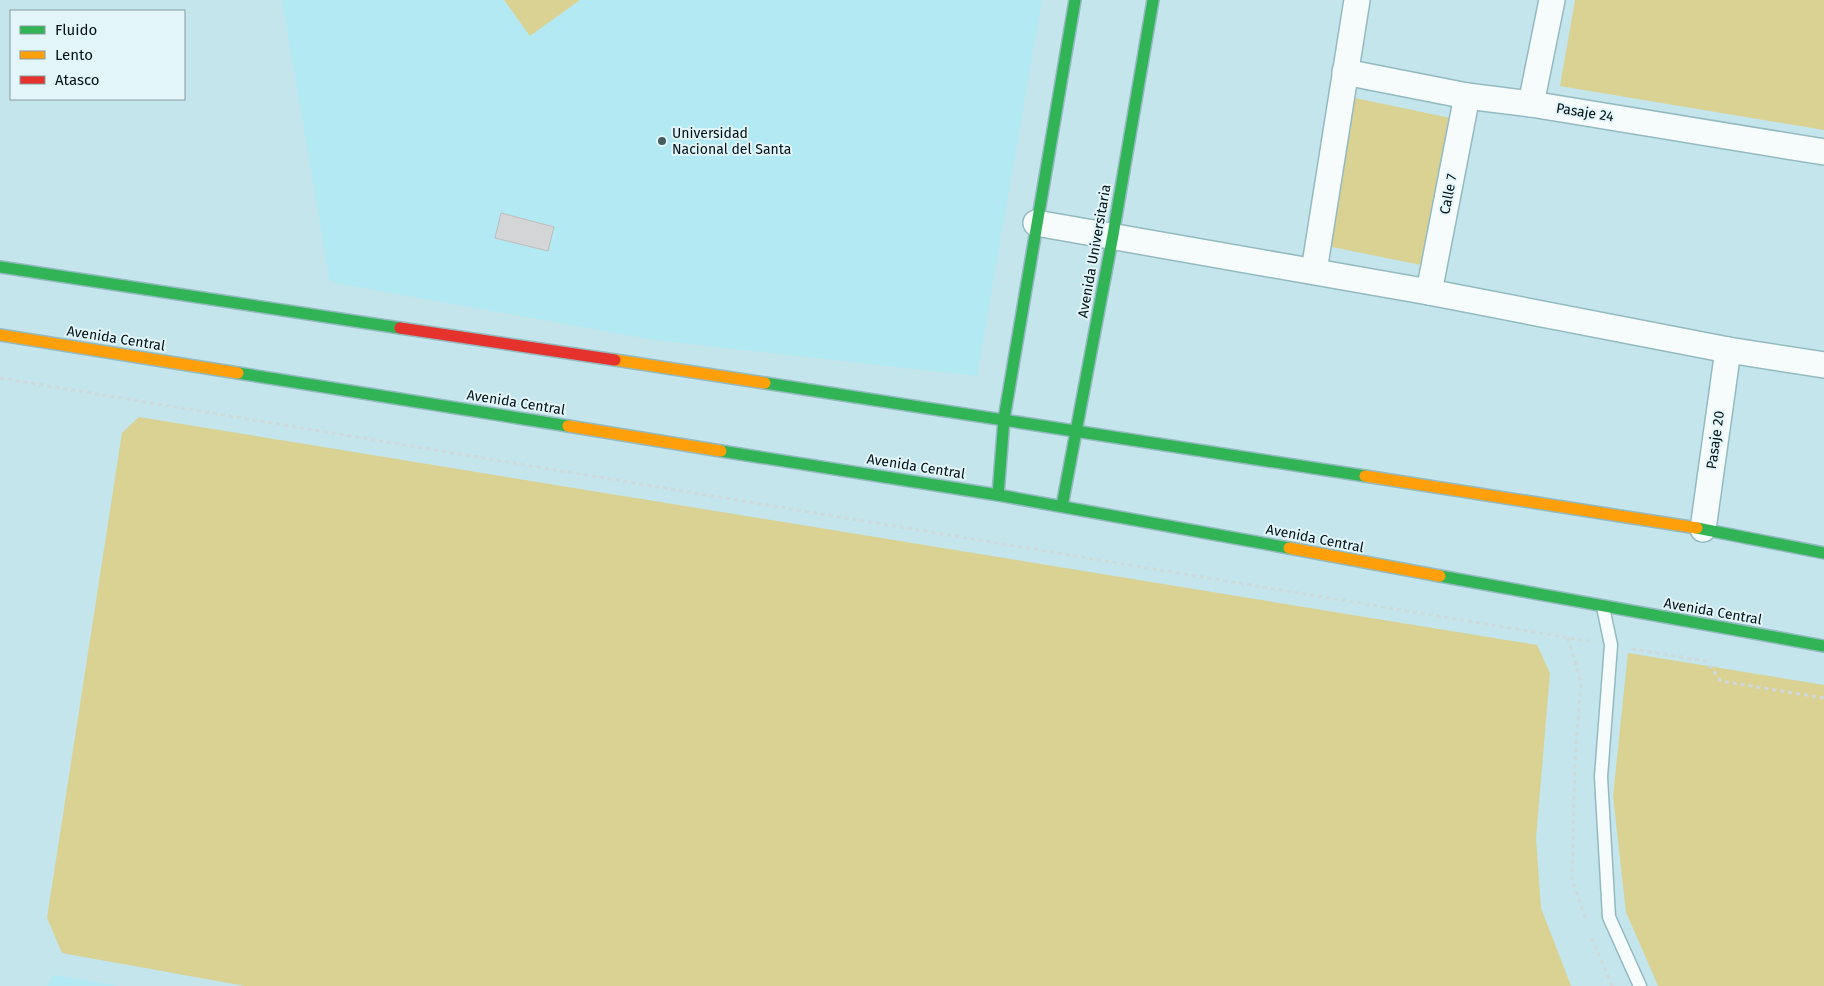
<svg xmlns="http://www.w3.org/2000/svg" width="1824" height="986" font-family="'Fira Sans',sans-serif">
  <rect width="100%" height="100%" fill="#c3e5eb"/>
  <g fill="#b3e9f2">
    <polygon points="282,0 1042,0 977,376 654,340 330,282"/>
    <polygon points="54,975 119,986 47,986"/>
  </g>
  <g fill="#dad293">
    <polygon points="504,0 580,0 530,36"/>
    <polygon points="1575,0 1824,0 1824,130 1560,86"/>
    <polygon points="1355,98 1455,119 1426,266 1327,246"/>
    <polygon points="139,417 1537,645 1550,673 1536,838 1541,908 1571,986 245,986 62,953 47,918 122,433"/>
    <polygon points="1628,653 1824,685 1824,986 1658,986 1626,912 1613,796"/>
  </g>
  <polygon fill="#d4d5d6" stroke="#bebcbd" points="501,213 554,227 548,251 495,238"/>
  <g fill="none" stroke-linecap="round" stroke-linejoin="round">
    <g stroke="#93bac0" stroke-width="15">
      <polyline id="lane" points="1603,607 1611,645 1601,777 1609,917 1640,986"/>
    </g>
    <g stroke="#93bac0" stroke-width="28">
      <g id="street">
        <polyline points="1345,72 1467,96 1531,104 1824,152"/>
        <polyline points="1531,104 1552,0"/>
        <polyline points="1036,223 1429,292 1728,350 1824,365"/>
        <polyline points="1314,271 1357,0"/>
        <polyline points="1429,292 1467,96"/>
        <polyline points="1703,529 1728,350"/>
      </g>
    </g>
    <g stroke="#93bac0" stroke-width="14">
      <g id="fast">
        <polyline points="0,267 400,328"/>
        <polyline points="238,373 568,426"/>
        <polyline points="765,383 1365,476"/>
        <polyline points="721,451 998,495 1289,548"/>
        <polyline points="998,495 1004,419 1075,0"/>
        <polyline points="1062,506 1113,235 1153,0"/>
        <polyline points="1697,528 1824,553"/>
        <polyline points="1440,576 1824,646"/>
      </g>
    </g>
    <g stroke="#93bac0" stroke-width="14">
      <g id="slow">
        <polyline points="0,335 238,373"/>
        <polyline points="615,360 765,383"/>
        <polyline points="568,426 721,451"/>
        <polyline points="1365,476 1697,528"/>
        <polyline points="1289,548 1440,576"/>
      </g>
    </g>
    <g stroke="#93bac0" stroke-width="14">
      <polyline id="jam" points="400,328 615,360"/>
    </g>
    <g stroke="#ced9dc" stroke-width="3" stroke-dasharray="4 4" stroke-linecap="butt">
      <polyline points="0,378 1589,641"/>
      <polyline points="1568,638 1581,683 1575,760 1572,879 1586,920"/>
      <polyline points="1632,649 1706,661 1721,681 1824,698"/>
      <polyline points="1592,938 1612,986"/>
    </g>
    <use href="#lane" stroke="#f6fbfc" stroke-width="12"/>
    <use href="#street" stroke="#f6fbfc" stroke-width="25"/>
    <use href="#fast" stroke="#30b455" stroke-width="11"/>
    <use href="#slow" stroke="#ff9f0a" stroke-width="11"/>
    <use href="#jam" stroke="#e5322d" stroke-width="11"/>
  </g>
  <circle fill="#445b5f" stroke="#e2f6fa" stroke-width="2" cx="662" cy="141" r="5"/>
  <g text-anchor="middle" stroke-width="4" stroke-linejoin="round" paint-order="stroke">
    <g font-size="14" fill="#001014" stroke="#e2f6fa">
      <text transform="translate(1585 112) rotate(9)" y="5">Pasaje 24</text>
      <text transform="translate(1448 194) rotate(-79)" y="5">Calle 7</text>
      <text transform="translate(1094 251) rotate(-80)" y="5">Avenida Universitaria</text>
      <text transform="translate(116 338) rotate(9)" y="5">Avenida Central</text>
      <text transform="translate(516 402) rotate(9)" y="5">Avenida Central</text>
      <text transform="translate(1715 440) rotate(-82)" y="5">Pasaje 20</text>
      <text transform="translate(916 466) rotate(9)" y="5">Avenida Central</text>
      <text transform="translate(1315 538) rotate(11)" y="5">Avenida Central</text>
      <text transform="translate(1713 611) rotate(10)" y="5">Avenida Central</text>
    </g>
    <g font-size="14" fill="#001014" stroke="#e2f6fa" text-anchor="start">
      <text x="672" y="138">Universidad<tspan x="672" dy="16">Nacional del Santa</tspan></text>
    </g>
  </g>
  <rect x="10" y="10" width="175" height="90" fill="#e2f6fa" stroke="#889a9e"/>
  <rect x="20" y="26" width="25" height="8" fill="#30b455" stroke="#889a9e"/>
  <text x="55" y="35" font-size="15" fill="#001014">Fluido</text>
  <rect x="20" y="51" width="25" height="8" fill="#ff9f0a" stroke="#889a9e"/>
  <text x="55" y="60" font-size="15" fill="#001014">Lento</text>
  <rect x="20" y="76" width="25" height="8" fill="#e5322d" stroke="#889a9e"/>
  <text x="55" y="85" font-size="15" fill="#001014">Atasco</text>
</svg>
